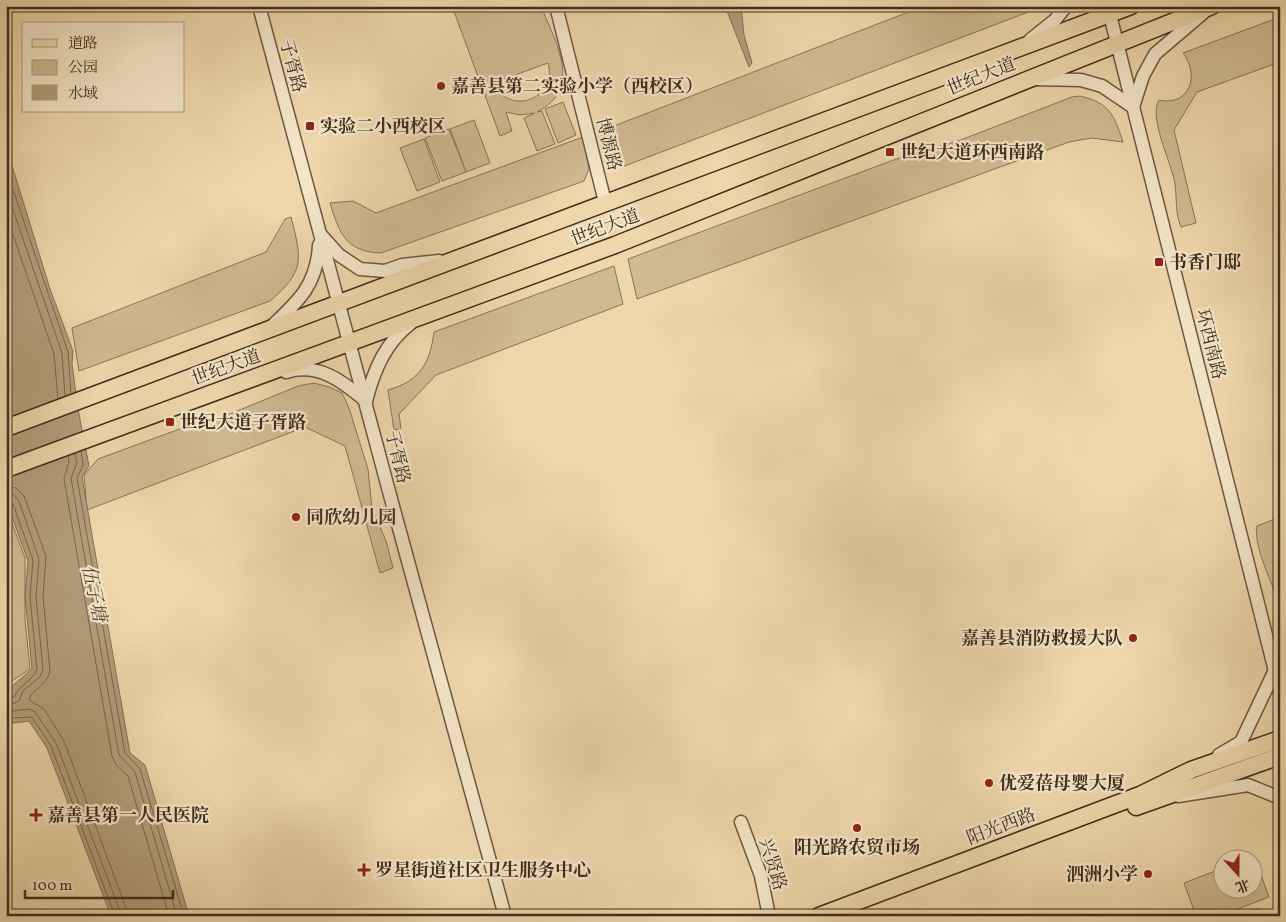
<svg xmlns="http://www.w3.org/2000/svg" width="1286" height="922" font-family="Vollkorn,'Noto Serif SC',serif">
  <rect width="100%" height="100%" fill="#eed7ab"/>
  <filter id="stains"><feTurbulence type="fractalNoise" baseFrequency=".004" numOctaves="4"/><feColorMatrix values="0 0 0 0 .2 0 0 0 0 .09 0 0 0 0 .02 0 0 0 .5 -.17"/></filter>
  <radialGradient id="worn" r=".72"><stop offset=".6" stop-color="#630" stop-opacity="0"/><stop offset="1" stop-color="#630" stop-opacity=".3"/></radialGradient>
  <g fill="#d0ba93" stroke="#887458" fill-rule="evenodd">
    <path d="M452,6H541C555,42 584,88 537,112L542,111L555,144L537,151L524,118L535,113L520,115L506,112L512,131L500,136ZM548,63C558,99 509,117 493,83Z"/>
    <polygon points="924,6 1044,6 622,167 610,164 601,131"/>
    <path d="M1280,17V62L1197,92L1174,130L1196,223L1181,227C1175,213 1177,198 1175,184C1172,163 1148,118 1159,100C1190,107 1200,75 1183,53Z"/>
    <path d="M1080,96C1110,103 1114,115 1123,142L1092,138L1069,142L637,299L628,259L899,158L958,141L1072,97Z"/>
    <polygon points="563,102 576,135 558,143 545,109"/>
    <polygon points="474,120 490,163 466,172 450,129"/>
    <polygon points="449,129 466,172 442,181 425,138"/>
    <path d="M583,137L589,169L584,181L381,253C346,252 339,233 330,203L353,201L376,213Z"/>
    <polygon points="424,139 440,182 417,191 400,148"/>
    <path d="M291,217C302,260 305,271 270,301L79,371L72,328L266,252L285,219Z"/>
    <path d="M614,266L623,304L436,375L399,414L401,429L394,430L388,390C420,381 430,363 434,332Z"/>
    <polygon points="314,383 329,387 342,393 349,408 368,469 372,509 386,541 393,568 380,573 345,446 305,427 87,510 84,475 98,459 193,424 230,414 298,386"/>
    <polygon points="6,507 25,558 25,620 30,669 12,681 10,681 6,651"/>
    <path d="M1280,517V610C1275,586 1253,549 1257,526Z"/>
    <polygon points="1254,856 1269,897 1219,916 1196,916 1184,883 1223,868 1224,890 1254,890 1254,860 1246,859"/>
    <polygon points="1257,909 1279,916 1233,916 1244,911"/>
  </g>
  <g fill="#b39d7b" stroke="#857056">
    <polygon points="725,6 741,6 744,35 752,63 749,67"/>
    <polygon points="6,146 50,289 73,351 72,364 78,409 89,466 82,477 130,753 145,765 189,916 111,916 47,748 29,721 6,724 6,695 11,693 12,686 32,669 25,596 28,561 6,500"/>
  </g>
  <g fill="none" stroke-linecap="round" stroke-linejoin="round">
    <g stroke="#7a654c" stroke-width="1">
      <polyline points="6,169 68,352 71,394"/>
      <polyline points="6,189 62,353 65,396"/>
      <polyline points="6,214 54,354 58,399"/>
      <polyline points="81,451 83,465 77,478 125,753 140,769 184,916"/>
      <polyline points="75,454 77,463 71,478 119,755 135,772 177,916"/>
      <polyline points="68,456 69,462 64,479 112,756 116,765 128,776 169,916"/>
      <path d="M6,486L16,488L24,496L46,556L43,597L50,671C47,686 31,690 29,700L44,709L64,741L129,916"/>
      <polyline points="6,494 14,495 19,501 39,559 36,597 43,669 40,677 23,691 19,701 6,706"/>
      <path d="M6,500L13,504L33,560L30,597L37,669C33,681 21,683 14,697L6,700"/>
      <polyline points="6,712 29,709 35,712 56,743 122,916"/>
      <polyline points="6,718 32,717 51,746 115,916"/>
    </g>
    <g stroke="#6c5841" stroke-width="15">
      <g id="minor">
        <path d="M259,6C340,310 421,613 505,916"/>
        <polyline points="556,6 605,202"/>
        <polyline points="1108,7 1280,691"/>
        <polyline points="1030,40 1055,20 1066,6"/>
        <polyline points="1033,79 1081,80 1102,86 1133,107"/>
        <polyline points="1133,107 1143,76 1155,54 1203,13"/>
        <polyline points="321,235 339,255 360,269 385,271 402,265 439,261"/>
        <path d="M272,326C299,301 317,284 319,245"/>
        <path d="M286,372C318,362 342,381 366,401"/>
        <path d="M366,401C374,370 385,343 411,323"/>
        <polyline points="1219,755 1241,742 1275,670"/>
        <polyline points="1178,796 1248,785 1280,798"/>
        <polyline points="741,822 761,876 769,916"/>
      </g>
    </g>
    <g stroke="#402d1e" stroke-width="19">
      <g id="major">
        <polyline points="6,428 1131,6"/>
        <polyline points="6,469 615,245 1212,6"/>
        <polyline points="1136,807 1280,756"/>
        <polyline points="819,916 1140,795 1191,770 1280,739"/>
      </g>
    </g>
    <use href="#minor" stroke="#f4e5c8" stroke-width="12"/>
    <use href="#major" stroke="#eed7ab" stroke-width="16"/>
  </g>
  <g fill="#8f2418" stroke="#f4e5c8" stroke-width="2">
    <circle cx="441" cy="86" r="5"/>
    <rect x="305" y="121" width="10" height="10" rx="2.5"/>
    <rect x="885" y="147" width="10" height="10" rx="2.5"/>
    <rect x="1154" y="257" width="10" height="10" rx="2.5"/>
    <rect x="165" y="417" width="10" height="10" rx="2.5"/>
    <circle cx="296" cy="517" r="5"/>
    <circle cx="1133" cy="638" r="5"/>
    <circle cx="989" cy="783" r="5"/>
    <path d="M33.5 807.5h5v5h5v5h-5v5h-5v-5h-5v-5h5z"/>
    <circle cx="857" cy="828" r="5"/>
    <path d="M361.5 862.5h5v5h5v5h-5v5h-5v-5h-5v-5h5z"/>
    <circle cx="1148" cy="874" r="5"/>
  </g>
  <g text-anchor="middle" stroke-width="4.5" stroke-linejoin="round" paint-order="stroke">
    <g font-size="18" fill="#402d1e" stroke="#f4e5c8">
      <text transform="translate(293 66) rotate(75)" y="6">子胥路</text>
      <text transform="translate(981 76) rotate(-22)" y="6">世纪大道</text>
      <text transform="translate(609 144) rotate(76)" y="6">博源路</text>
      <text transform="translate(605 227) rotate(-21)" y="6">世纪大道</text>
      <text transform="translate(1211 344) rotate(76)" y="6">环西南路</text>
      <text transform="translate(226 367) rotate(-20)" y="6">世纪大道</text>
      <text transform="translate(398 457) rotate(76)" y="6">子胥路</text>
      <text transform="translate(1001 826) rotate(-21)" y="6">阳光西路</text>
      <text transform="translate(773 864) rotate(73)" y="6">兴贤路</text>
    </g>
    <g font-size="18" font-weight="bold" fill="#402d1e" stroke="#f4e5c8" text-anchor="start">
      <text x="451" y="92">嘉善县第二实验小学（西校区）</text>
      <text x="320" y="132">实验二小西校区</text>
      <text x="900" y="158">世纪大道环西南路</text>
      <text x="1169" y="268">书香门邸</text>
      <text x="180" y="428">世纪大道子胥路</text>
      <text x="306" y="523">同欣幼儿园</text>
      <text x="1123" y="644" text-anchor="end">嘉善县消防救援大队</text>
      <text x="999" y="789">优爱蓓母婴大厦</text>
      <text x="47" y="821">嘉善县第一人民医院</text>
      <text x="857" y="853" text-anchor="middle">阳光路农贸市场</text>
      <text x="375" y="876">罗星街道社区卫生服务中心</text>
      <text x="1138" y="880" text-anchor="end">泗洲小学</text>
    </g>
    <g font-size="19" font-style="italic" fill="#5d4935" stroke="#f4e5c8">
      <text transform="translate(95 593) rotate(78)" y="7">伍子塘</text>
    </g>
  </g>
  <rect width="1286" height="922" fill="none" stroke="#eed7ab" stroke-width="25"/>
  <rect x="8" y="8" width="1271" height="907" fill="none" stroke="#402d1e" stroke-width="2.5"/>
  <rect x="12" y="12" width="1261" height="897" fill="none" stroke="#402d1e"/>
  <rect x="22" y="22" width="162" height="90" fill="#f4e5c8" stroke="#ac9b84"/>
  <rect x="32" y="39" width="25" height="8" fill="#eed7ab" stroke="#ac9b84"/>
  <text x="68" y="48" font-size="15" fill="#402d1e">道路</text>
  <rect x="32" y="60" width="25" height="15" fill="#d0ba93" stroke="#ac9b84"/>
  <text x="68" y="72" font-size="15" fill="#402d1e">公园</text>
  <rect x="32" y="85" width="25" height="15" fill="#b39d7b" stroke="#ac9b84"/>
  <text x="68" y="98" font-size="15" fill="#402d1e">水域</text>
  <g transform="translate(1238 874) rotate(159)"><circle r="24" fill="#f4e5c8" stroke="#ac9b84"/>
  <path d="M0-4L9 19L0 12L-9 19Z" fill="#8f2418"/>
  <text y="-8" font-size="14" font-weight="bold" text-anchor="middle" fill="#402d1e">北</text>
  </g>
  <path d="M25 890v8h148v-8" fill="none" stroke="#402d1e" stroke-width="2.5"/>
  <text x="32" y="890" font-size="15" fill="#402d1e" stroke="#f4e5c8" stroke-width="4" paint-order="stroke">100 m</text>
  <rect width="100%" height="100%" filter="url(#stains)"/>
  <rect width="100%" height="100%" fill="url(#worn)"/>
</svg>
